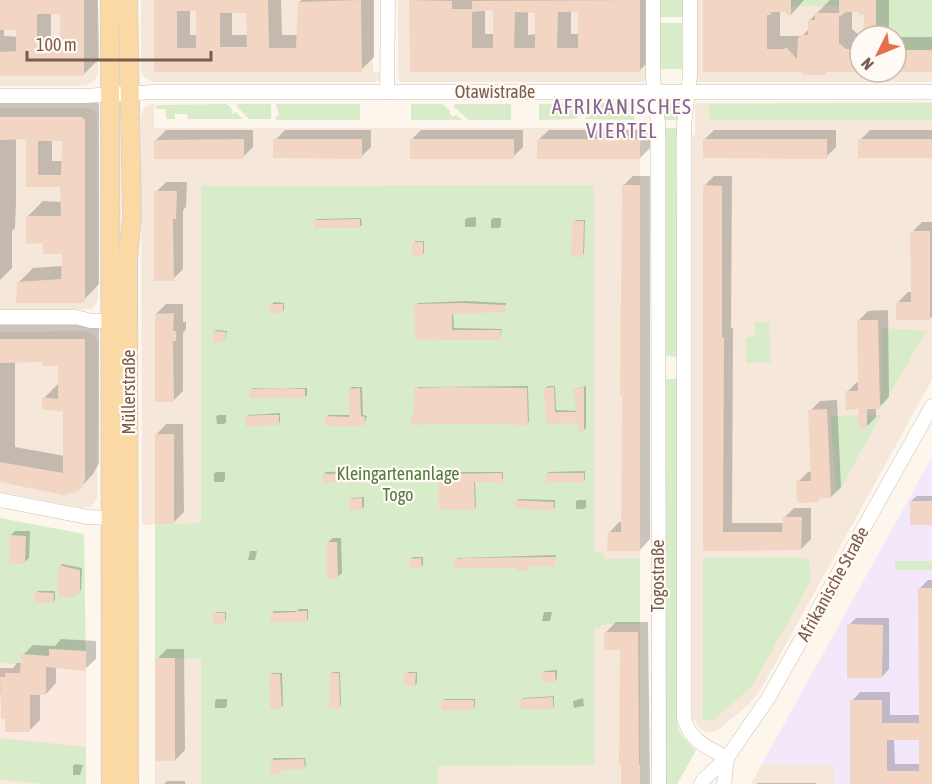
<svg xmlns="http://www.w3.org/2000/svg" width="932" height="784" font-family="'Asap Condensed',sans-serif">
  <rect width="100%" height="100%" fill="#fdf6ec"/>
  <g fill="#f5e8da" fill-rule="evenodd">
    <polygon points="0,0 97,0 98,73 94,81 85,86 0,86"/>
    <polygon points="141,0 373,0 373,72 381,73 381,78 376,82 152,82 145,78 141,71"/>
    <polygon points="398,0 647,0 647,79 644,82 400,82 398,78"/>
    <path d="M695,0H932V82H698L696,80ZM860,36H896V72H860Z"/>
    <polygon points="932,102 932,380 760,691 748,705 717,731 706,733 698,727 695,720 692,720 692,135 695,135 695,104 697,103"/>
    <polygon points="154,103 154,128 640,128 640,558 604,559 594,552 593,185 201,186 201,523 142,525 141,116 144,108"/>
    <polygon points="0,108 88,108 94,110 97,114 98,298 96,304 91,309 0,311"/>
    <polygon points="84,331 94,335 98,343 97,499 90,507 82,508 0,492 0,332"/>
    <polygon points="640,624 640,784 438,784 438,766 595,765 594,628 601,625"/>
    <rect x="155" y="658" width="46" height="126"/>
    <polygon points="762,764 834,765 834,784 751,784"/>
  </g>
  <polygon fill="#fde8e0" points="0,663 86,671 86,784 0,784"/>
  <polygon fill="#f3e8fa" points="932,457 932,784 834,784 834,765 762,764"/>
  <g fill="#d8ecc9">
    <rect x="658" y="0" width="26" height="17"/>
    <polygon points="784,0 844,0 844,5 784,7"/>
    <polygon points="876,0 932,0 932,51 896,52 896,36 875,36"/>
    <polygon points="660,23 682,23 682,69 659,69"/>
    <polygon points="668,99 674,99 681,104 681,120 661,120 662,102"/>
    <polygon points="588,103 588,108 575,119 539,120 539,104"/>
    <polygon points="598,103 635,103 634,120 585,119"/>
    <polygon points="932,103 932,120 712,120 709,117 709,104"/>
    <polygon points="227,104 233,110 231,112 233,114 236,112 243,119 188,119 187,114 175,114 175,119 166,119 166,109 156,109 156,105"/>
    <polygon points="238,104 271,104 271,119 249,119 236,106"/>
    <polygon points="276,104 360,104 360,120 276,120 276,116 279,115"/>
    <polygon points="411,104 443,104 450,111 449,113 453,117 456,115 462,120 411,120"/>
    <polygon points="455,104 511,104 511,120 469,120 454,107"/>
    <polygon points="661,128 681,128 681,132 676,134 677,357 666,356 666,132 661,131"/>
    <polygon points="594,185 594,551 603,552 604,559 640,558 640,624 601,625 600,629 594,628 595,765 438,766 438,784 201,784 201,659 155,658 155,524 201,523 201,186"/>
    <polygon points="755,322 769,322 771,362 746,363 746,337 755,337"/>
    <polygon points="882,328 926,331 881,409"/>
    <path d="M666,379H677V721C678,734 686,741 696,750L677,784H666Z"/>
    <polygon points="881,415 838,493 836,493 831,418 832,416"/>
    <polygon points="0,518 84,534 86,671 0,663"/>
    <polygon points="794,557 809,560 811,581 752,686 714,720 706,721 703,719 703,558"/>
    <rect x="895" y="561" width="37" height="9"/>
    <polygon points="0,738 86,747 86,784 46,784 0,780"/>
  </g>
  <g fill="#0003" fill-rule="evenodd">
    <path d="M0,0H98L99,59L84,74L0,75ZM51,13H61L62,37H51ZM4,28H18V37L4,36Z"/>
    <path d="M156,0H374V57L361,70H156ZM281,0H302L299,2L298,35H282ZM190,10H198V35H190ZM232,12H248V35H232Z"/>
    <path d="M411,0H654V56L640,70H411ZM485,9H494V34H485ZM528,11H537V34L528,35ZM571,11H579V34H571Z"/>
    <path d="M704,0H804L791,15L784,10H780V36H802L809,29V21L830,0H889V36H860V71H704ZM852,10L860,11L865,13V36H860L852,29Z"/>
    <rect x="896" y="37" width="36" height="34"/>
    <path d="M97,102L99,105V284L82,302L18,283L33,268L63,266V252L28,216L43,201L62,202V185H28V138H16V202L15,228L12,231V268L0,280V103ZM52,139H63V161H52Z"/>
    <polygon points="166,130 253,130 253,147 243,157 156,140"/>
    <polygon points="285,130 371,130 371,147 361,157 275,140"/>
    <polygon points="421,130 523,130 523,147 513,157 411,140"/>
    <polygon points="549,130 650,130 650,148 640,158 538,140"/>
    <polygon points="714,130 836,130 836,147 826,157 704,140"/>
    <polygon points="870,130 932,130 932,157 860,140"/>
    <polygon points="633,176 650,176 650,539 640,550 609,533 619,522 623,522 623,186"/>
    <polygon points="714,176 732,176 731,328 733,328 732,523 784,523 784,518 794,508 811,508 811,539 801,549 704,549 704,186"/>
    <polygon points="166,182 187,182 186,207 183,210 183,269 173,279 156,192"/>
    <polygon points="476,217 476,225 475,227 465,227 465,220 467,218"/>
    <polygon points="361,218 362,225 360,226 315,221 317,219"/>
    <polygon points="493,218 501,218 501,226 499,228 491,228 491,220"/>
    <polygon points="576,220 585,220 584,254 582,256 574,221"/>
    <polygon points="922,222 932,222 932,316 930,319 898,302 908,292 912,292 912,232"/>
    <polygon points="415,241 424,241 424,253 422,255 414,243"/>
    <polygon points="466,301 506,303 504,311 453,312 454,328 502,329 500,338 440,339 416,305 418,303"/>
    <polygon points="274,302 284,303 284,310 282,312 272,304"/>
    <polygon points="166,304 183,304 183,322 186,322 186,329 183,333 183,391 173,401 156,314"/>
    <polygon points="888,310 889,397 879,407 876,407 876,417 866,427 859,408 847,392 857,382 860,382 858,321 868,311"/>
    <path d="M0,325H99V463L93,474L78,490L0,481ZM44,360L60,364L59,383L44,398L65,411V456L15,447V361Z"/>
    <polygon points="216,330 227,331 225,341 214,332"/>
    <polygon points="528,386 529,422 527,424 412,416 415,413 416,389 418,387"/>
    <polygon points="548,386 555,386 556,410 577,411 574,389 586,386 586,428 584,430 579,423 571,421 548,423 546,388"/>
    <polygon points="352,387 362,387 363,415 367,416 364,425 326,417 328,415 351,415 350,389"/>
    <polygon points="253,388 307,388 307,395 305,397 251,390"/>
    <polygon points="837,400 841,487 831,497 821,497 818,500 798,482 808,472 812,471 810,411 820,401"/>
    <polygon points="280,413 280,422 278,424 247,417 249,415"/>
    <polygon points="218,415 226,415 226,422 224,424 217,424 216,417"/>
    <polygon points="166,424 183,424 184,512 173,523 156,435"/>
    <polygon points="364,471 362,481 324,474 326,472"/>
    <polygon points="585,471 585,479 583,481 547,474 549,472"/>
    <polygon points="216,472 225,472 225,480 223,482 214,482 214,474"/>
    <polygon points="441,472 503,472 503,479 501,481 475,481 476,507 474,509 439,474"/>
    <polygon points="917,496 932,496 932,523 911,501"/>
    <polygon points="364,497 364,507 362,508 350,500 352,498"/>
    <polygon points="518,499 555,500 555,507 553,509 516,501"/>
    <polygon points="578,500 586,500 586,507 584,509 576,509 576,501"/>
    <polygon points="15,531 30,531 29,558 25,562 11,535"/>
    <polygon points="333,538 341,538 342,573 337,577 328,542"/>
    <polygon points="250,551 257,551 255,560 248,560"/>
    <polygon points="556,555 554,565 529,565 527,570 517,566 456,560 458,558"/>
    <polygon points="413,557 423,557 423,565 421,567 411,559"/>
    <polygon points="62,564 82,568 81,590 73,596 60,566"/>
    <path d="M928,580H932V784H852V701L860,692H890V715H920V588ZM894,738H920L921,764H895Z"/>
    <polygon points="38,591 55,591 55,600 53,602 36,593"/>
    <polygon points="299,609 308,609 308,619 306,621 272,613 274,611 297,611"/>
    <polygon points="217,612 226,612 226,620 224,622 215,614"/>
    <polygon points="544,612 552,612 550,621 542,621"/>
    <polygon points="856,618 889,618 889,669 882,677 849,625"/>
    <polygon points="616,622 648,622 650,784 476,784 623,784 621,649 606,632"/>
    <polygon points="61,639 96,641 96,659 85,669 56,666 56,683 46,694 40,694 40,720 29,731 3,694 0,694 0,668 13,668 17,663 22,663 23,655 33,645 55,646"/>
    <polygon points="167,649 184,649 185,750 175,760 157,659"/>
    <polygon points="557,670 557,679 555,681 543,673 545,671"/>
    <polygon points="333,672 340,672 341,705 339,707 331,674"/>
    <polygon points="408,672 417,672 417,683 415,685 406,674"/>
    <polygon points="273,673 282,673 283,705 281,707 271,675"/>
    <polygon points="554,696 554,706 553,708 521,700 523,698"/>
    <polygon points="583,698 584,706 574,708 573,701"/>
    <polygon points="217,699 227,699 227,706 225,708 215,708 215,701"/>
    <polygon points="445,699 475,699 475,707 473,709 443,701"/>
    <polygon points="274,758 305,758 306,766 304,767 272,760"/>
    <polygon points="75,764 83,765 80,775 73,775 73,766"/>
    <polygon points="167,781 185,781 185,784 164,784"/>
    <polygon points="758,783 816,783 816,784 757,784"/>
  </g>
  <g fill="#f3d5c3" fill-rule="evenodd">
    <path d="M0,0H84V76H0V52L16,51V30H0ZM37,14H60V51L37,52Z"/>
    <path d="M154,0H268L269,48H296L298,2L361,0L362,72H154ZM177,11H196V48H177ZM220,13H246L247,47H220Z"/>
    <path d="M409,0L452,1V9H472V1L640,0V72H410ZM493,10V48H472V12ZM515,12L535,13V48H514ZM558,12H578V48H557Z"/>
    <polygon points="703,0 791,0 791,17 784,12 771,12 771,15 767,15 767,49 784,49 786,47 797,59 798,38 800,35 808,35 808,20 815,20 815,13 839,13 839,43 846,49 860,49 860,72 827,72 825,75 804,75 802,72 703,72"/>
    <polygon points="839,0 876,0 876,36 863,36 864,15 859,15 859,12 846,12 839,17"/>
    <rect x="896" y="50" width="36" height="22"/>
    <path d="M0,117H82L85,120V301L82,303H16L17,282L61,279L62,254H43V243L26,244V216H61L60,187H26V139L0,140ZM38,141H62L61,175H38Z"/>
    <polygon points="244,139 244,159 154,159 154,140"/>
    <polygon points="273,139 362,139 362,159 273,158"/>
    <rect x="410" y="139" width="104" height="20"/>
    <rect x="537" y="139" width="103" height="20"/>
    <polygon points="703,139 827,139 827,159 703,158"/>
    <rect x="858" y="139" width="74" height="19"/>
    <polygon points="622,185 640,185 640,551 607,551 608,532 621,532 622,395 620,395"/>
    <polygon points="703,185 722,186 722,337 724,338 723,532 782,532 783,517 802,517 801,550 703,551"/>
    <polygon points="154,191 177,191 176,219 173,219 174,281 154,281"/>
    <polygon points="360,219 360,228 314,228 314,220"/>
    <polygon points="572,221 584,221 583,257 571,257"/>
    <polygon points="910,231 930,231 930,320 896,320 896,302 911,302"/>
    <rect x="412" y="242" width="11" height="14"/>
    <polygon points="463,303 505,305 505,312 452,314 452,330 501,330 500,340 438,340 438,338 415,341 414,304"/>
    <rect x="270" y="304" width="13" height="9"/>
    <polygon points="174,313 173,331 176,331 176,341 173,341 174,402 155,402 155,314"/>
    <polygon points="857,320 878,320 880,409 867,409 867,429 859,429 858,409 846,410 845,391 858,391"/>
    <polygon points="213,331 226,332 225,342 213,342"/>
    <polygon points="0,339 85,339 85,479 82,488 76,492 63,495 0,482 0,462 63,473 63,412 42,409 42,397 58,399 58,366 42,366 42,362 0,363"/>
    <polygon points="448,387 527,388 528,425 461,424 411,425 411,415 414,415 414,388"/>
    <polygon points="554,387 555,412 576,412 573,389 584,387 584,431 579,432 578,424 571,423 546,424 544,388"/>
    <polygon points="282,388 305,389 305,398 249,398 249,389"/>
    <polygon points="360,388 361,416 365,417 365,426 325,426 325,416 349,417 349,389"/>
    <polygon points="827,409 831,498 818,499 819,502 797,503 796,481 811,481 808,410"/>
    <polygon points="265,415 279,415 279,425 246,427 245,416"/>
    <rect x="155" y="434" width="19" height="90"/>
    <polygon points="363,473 362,483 348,483 348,481 323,483 322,474"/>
    <polygon points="502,473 502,483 474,482 475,510 439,509 438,474"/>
    <polygon points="546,473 584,473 584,482 546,483"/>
    <polygon points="362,498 362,510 349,510 349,499"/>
    <polygon points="515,500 554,502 553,511 514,508"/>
    <rect x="910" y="501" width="22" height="24"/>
    <polygon points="9,535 26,536 25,564 9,564"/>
    <polygon points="327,542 337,542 338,579 327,579"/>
    <polygon points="555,557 555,566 528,566 528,571 516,571 516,568 454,568 454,559 467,558"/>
    <polygon points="421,558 422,568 410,568 409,559"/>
    <polygon points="58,565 80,570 80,594 74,594 74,597 58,597"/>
    <path d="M918,588H932V784H850V700H882V723H919ZM887,740H919V771H887Z"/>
    <polygon points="34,592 54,593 53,603 34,603"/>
    <polygon points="296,611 307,611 307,622 271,622 270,613 296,612"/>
    <rect x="213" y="613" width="12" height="11"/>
    <polygon points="847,624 883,625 882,678 847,678"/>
    <polygon points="604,632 638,632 639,765 640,765 640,784 621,784 621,765 619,765 620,650 604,650"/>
    <polygon points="49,649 86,651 86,671 46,667 46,695 30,695 30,732 5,732 5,719 1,719 0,677 5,677 5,673 20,673 21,654 49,656"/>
    <rect x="155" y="658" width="20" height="103"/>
    <polygon points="542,672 555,672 556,682 542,682"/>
    <polygon points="330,673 339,673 340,709 329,709"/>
    <polygon points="404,673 416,673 415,686 404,686"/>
    <polygon points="269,674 280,674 282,709 270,709"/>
    <polygon points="553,697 553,709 520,709 520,699"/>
    <rect x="441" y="700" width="33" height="10"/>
    <polygon points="304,759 305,769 281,770 281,774 270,774 271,760"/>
  </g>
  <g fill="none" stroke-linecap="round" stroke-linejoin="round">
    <g stroke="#d1beb0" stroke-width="15">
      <g id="minor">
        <polyline points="653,0 653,76 658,124 659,784"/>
        <path d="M690,0V76L684,124V717C688,740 709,748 727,758"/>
        <polyline points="387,92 388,0"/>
        <polyline points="0,96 83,96 154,92 932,92"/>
        <polyline points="0,317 76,317 91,321 111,321"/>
        <polyline points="0,500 87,517 111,518"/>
        <polyline points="701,784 704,779 727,758 769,697 932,406"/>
        <polyline points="724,784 727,758"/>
      </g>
    </g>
    <g stroke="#dad1cd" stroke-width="20">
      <g id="major">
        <polyline points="110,0 111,784"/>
        <polyline points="128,0 132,217 128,259 129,784"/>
      </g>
    </g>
    <use href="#minor" stroke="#fff" stroke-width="14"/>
    <use href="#major" stroke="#fbd9a5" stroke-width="18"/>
  </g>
  <g text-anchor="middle" stroke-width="4.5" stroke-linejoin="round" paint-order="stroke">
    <g font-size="18" fill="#7a5c4d" stroke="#fffaf3">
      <text x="495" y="98">Otawistraße</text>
      <text transform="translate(129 392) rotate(-90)" y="6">Müllerstraße</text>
      <text transform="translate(658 576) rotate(-90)" y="6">Togostraße</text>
      <text transform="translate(833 584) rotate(-61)" y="6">Afrikanische Straße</text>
    </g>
    <g font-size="18" fill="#537a41" stroke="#fffaf3">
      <text x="398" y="480">Kleingartenanlage<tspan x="398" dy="21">Togo</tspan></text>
    </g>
    <g font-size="21" letter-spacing="1.5" fill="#846695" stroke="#fffaf3">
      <text x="622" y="114">AFRIKANISCHES<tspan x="622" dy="24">VIERTEL</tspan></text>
    </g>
  </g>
  <g transform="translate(878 54) rotate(227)"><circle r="28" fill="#fffaf3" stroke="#cabbb1" stroke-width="1.5"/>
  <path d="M0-4.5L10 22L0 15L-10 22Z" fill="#e76f51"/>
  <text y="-9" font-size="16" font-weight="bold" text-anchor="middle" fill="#7a5c4d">N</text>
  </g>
  <path d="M27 51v9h184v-9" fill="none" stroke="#7a5c4d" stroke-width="3"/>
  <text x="36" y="51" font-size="18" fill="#7a5c4d" stroke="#fffaf3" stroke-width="4.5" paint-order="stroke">100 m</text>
</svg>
